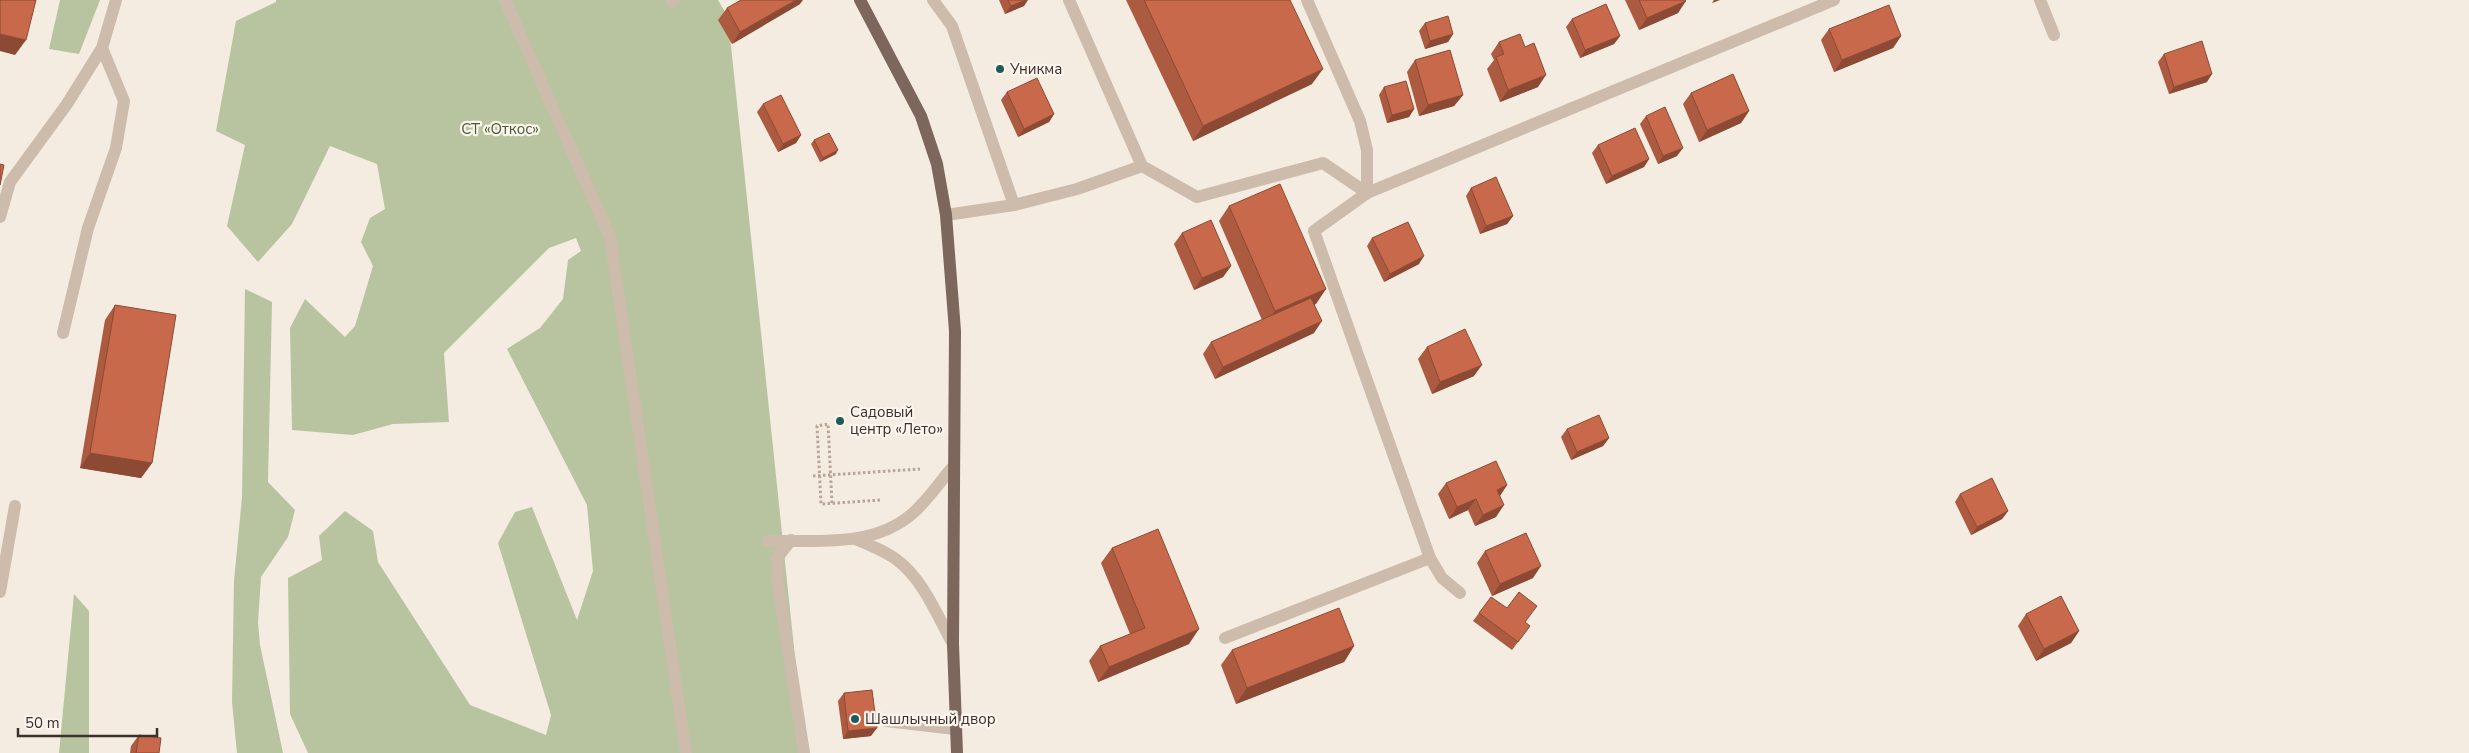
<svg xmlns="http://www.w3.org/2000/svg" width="2469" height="753" font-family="'Nunito Sans',sans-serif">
  <rect width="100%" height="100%" fill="#f4ebe1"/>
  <g fill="#b8c4a0">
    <polygon points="60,0 100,0 79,54 49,49"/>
    <polygon points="276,0 718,0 728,17 805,753 308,753 290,714 288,578 322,560 319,536 345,511 373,531 378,562 470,705 546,735 551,715 498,543 515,512 532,507 577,620 593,571 587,505 507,349 540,328 563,299 568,260 581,251 576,238 549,248 444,353 449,422 393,424 353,435 292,430 290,328 305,299 345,337 355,326 373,266 361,242 370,218 385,209 377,164 330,146 292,224 258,262 227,226 245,145 216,131 236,21 276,2"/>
    <polygon points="245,289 272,302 268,482 295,510 288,537 261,577 258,622 260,645 283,753 237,753 232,702 234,581 242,497"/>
    <polygon points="74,594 89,611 89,753 59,753"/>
  </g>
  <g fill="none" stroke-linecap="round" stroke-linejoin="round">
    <g stroke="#b9a596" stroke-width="3" stroke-dasharray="2.5 2.5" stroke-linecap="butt">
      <polyline points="813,476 920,469"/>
      <polyline points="832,503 828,424 817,426 821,504 881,500"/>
    </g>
    <g stroke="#cdbbac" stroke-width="12">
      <polyline points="505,0 610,237 686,753"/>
      <polyline points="933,0 952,26 1014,205"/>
      <polyline points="1069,0 1142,166 1197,197 1323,163 1367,193"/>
      <polyline points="1307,0 1360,121 1367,150 1367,193"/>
      <polyline points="2040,0 2054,35"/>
      <polyline points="672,2 674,0"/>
      <polyline points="946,215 1014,205 1077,189 1142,166"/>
      <polyline points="0,217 10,182 67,104 102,48 116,0"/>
      <polyline points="63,333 88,228 116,148 124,101 102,48"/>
      <path d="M855,539C870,545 885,551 897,560C923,579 938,617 953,644"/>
      <polyline points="791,540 777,558 777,578 804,753"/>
      <path d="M768,541C817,540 872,548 912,514C927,501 939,483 952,468"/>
      <polyline points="0,592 15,506"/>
      <polyline points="1460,593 1442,578 1430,558 1314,231 1367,193 1834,0"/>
      <polyline points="1225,638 1430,558"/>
      <polyline points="886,721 955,729"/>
    </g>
    <polyline stroke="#7d675c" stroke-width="12" points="860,0 921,116 937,164 946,215 955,331 953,644 957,753"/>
  </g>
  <g fill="#ac5a40">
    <polygon points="999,0 1026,0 1024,6 1005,14"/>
    <polygon points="1126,0 1290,0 1312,84 1193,141"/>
    <polygon points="1625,0 1685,0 1678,13 1639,30"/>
    <polygon points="800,4 732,44 718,20 727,8"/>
    <polygon points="1572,19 1620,36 1614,44 1580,58 1566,27"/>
    <polygon points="1425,23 1453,34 1448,42 1425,49 1419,31"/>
    <polygon points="1829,29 1901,36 1893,48 1834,72 1821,40"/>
    <polygon points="1499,42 1525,47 1538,87 1500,102 1487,69 1494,60 1491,54"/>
    <polygon points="2164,54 2207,82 2169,94 2158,62"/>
    <polygon points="1415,60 1463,95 1454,106 1419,116 1407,72"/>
    <polygon points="1384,87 1414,109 1409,117 1387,123 1379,95"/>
    <polygon points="1007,92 1054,114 1049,122 1018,137 1001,100"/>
    <polygon points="1691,93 1749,111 1741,123 1699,142 1683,104"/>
    <polygon points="763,104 801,135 796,143 778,152 757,112"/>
    <polygon points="1646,116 1677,156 1658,164 1640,124"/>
    <polygon points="814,140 836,154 820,162 811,144"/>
    <polygon points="1598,145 1649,159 1644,167 1606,184 1592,153"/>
    <polygon points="1471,188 1513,216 1507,224 1480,234 1466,196"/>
    <polygon points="1229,206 1326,289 1315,304 1314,333 1215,379 1203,354 1211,342 1262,320 1219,221"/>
    <polygon points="1182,233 1231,266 1223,277 1194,290 1174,244"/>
    <polygon points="1372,238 1419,264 1384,282 1367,246"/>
    <polygon points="115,305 152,463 141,478 80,468 105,320"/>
    <polygon points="1427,347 1474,376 1432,394 1418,359"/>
    <polygon points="1567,429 1609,438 1603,446 1571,460 1561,437"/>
    <polygon points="1446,483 1507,485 1500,496 1496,517 1475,526 1468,510 1449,519 1438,494"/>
    <polygon points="1960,494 2008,511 2002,519 1971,535 1955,502"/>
    <polygon points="1112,548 1189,644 1098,682 1089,661 1100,646 1130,634 1101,563"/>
    <polygon points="1485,551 1533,578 1492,596 1477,563"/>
    <polygon points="1479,613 1525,622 1530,626 1512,650 1473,621"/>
    <polygon points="2026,614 2079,631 2071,643 2036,661 2018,626"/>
    <polygon points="1354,646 1344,662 1236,704 1221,665 1232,650"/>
    <polygon points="844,693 871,736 843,739 838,701"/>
    <polygon points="139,735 159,753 130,753 131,746"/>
  </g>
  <g fill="#8c4a34">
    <polygon points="796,0 803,0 800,4 732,44 740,32"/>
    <polygon points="1026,0 1028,0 1024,6 1005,14 1011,6"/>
    <polygon points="1714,0 1720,0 1712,3"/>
    <polygon points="1686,1 1678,13 1639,30 1647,18"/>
    <polygon points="0,34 26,40 15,55 0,51"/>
    <polygon points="1453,34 1448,42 1425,49 1430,41"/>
    <polygon points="1620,36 1614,44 1580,58 1585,50"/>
    <polygon points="1901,36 1893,48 1834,72 1842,60"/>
    <polygon points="1323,69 1312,84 1193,141 1203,126"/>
    <polygon points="2212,74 2207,82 2169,94 2174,87"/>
    <polygon points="1546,75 1538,87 1500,102 1508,90"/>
    <polygon points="1463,95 1454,106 1419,116 1428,105"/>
    <polygon points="1414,109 1409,117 1387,123 1392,115"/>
    <polygon points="1749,111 1741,123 1699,142 1707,130"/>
    <polygon points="1054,114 1049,122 1018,137 1024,129"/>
    <polygon points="801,135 796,143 778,152 783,144"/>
    <polygon points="1683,148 1677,156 1658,164 1663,156"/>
    <polygon points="838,150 836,154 820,162 823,158"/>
    <polygon points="1649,159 1644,167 1606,184 1612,176"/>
    <polygon points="1513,216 1507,224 1480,234 1486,226"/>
    <polygon points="1424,256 1419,264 1384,282 1390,274"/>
    <polygon points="1231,266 1223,277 1194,290 1202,278"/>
    <polygon points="1326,289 1316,304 1265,326 1275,311"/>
    <polygon points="1322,321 1314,333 1215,379 1223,367"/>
    <polygon points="1482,365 1474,376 1432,394 1440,382"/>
    <polygon points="1609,438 1603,446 1571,460 1577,452"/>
    <polygon points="90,453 152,463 141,478 80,468"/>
    <polygon points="1507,485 1499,497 1497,490"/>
    <polygon points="1476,499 1468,510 1449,519 1457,507"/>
    <polygon points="1504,505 1496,517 1475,526 1483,515"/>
    <polygon points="2008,511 2002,519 1971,535 1977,527"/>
    <polygon points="1541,566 1533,578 1492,596 1500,584"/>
    <polygon points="1199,629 1189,644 1098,682 1109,667"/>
    <polygon points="2079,631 2071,643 2036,661 2044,649"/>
    <polygon points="1354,646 1344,662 1236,704 1247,688"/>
    <polygon points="877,728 871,736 843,739 848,731"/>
  </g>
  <g fill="#c8694b" stroke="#8c4a34">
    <polygon points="0,0 36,0 26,40 0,34"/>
    <polygon points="741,0 796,0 740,32 727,8"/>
    <polygon points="1008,0 1026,0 1011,6"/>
    <polygon points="1144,0 1290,0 1323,69 1203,126"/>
    <polygon points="1639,0 1685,0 1686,1 1647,18"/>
    <polygon points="1606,4 1620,36 1585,50 1572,19"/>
    <polygon points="1889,5 1901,36 1842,60 1829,29"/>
    <polygon points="1448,16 1453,34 1430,41 1425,23"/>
    <polygon points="1520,34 1525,47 1534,43 1546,75 1508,90 1496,57 1504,54 1499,42"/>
    <polygon points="2202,41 2212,74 2174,87 2164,54"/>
    <polygon points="1450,50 1463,95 1428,105 1415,60"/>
    <polygon points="1733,74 1749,111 1707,130 1691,93"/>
    <polygon points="1037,78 1054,114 1024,129 1007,92"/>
    <polygon points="1406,81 1414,109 1392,115 1384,87"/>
    <polygon points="781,95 801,135 783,144 763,104"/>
    <polygon points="1665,107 1683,148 1663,156 1646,116"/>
    <polygon points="1635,128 1649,159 1612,176 1598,145"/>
    <polygon points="829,133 838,150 823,158 814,140"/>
    <polygon points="0,164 4,165 0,185"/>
    <polygon points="1496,177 1513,216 1486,226 1471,188"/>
    <polygon points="1280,184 1326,289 1275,311 1229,206"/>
    <polygon points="1211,220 1231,266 1202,278 1182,233"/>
    <polygon points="1408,222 1424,256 1390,274 1372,238"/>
    <polygon points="1311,298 1322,321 1223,367 1211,342"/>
    <polygon points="115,305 176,315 152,463 90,453"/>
    <polygon points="1465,329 1482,365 1440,382 1427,347"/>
    <polygon points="1599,415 1609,438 1577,452 1567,429"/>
    <polygon points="1496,461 1507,485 1497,490 1504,505 1483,515 1476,499 1457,507 1446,483"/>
    <polygon points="1992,478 2008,511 1977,527 1960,494"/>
    <polygon points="1158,529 1199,629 1109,667 1100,646 1145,628 1112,548"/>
    <polygon points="1526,533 1541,566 1500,584 1485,551"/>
    <polygon points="1519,592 1537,606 1525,622 1530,626 1518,642 1479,613 1491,597 1507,608"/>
    <polygon points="2061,596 2079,631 2044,649 2026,614"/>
    <polygon points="1339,608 1354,646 1247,688 1232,650"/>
    <polygon points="872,690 877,728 848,731 844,693"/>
    <polygon points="139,735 161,738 159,753 136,753"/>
  </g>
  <g fill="#1f5a5e" stroke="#fbf5ee" stroke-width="2">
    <circle cx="1000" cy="69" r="5"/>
    <circle cx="840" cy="421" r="5"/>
    <circle cx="855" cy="719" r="5"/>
  </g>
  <g text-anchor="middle" stroke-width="4.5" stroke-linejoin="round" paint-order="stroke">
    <g font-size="15" fill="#3b302b" stroke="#fbf5ee" text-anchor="start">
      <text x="1010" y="74">Уникма</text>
      <text x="850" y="417">Садовый<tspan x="850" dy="17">центр «Лето»</tspan></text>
      <text x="865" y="724">Шашлычный двор</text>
    </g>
    <g font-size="15" fill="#4a5a2e" stroke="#fbf5ee">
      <text x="500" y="134">СТ «Откос»</text>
    </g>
  </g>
  <path d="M18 728v8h139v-8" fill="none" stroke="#3b302b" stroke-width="2.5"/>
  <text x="25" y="728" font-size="15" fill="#3b302b" stroke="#fbf5ee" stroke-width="4" paint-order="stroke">50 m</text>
</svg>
